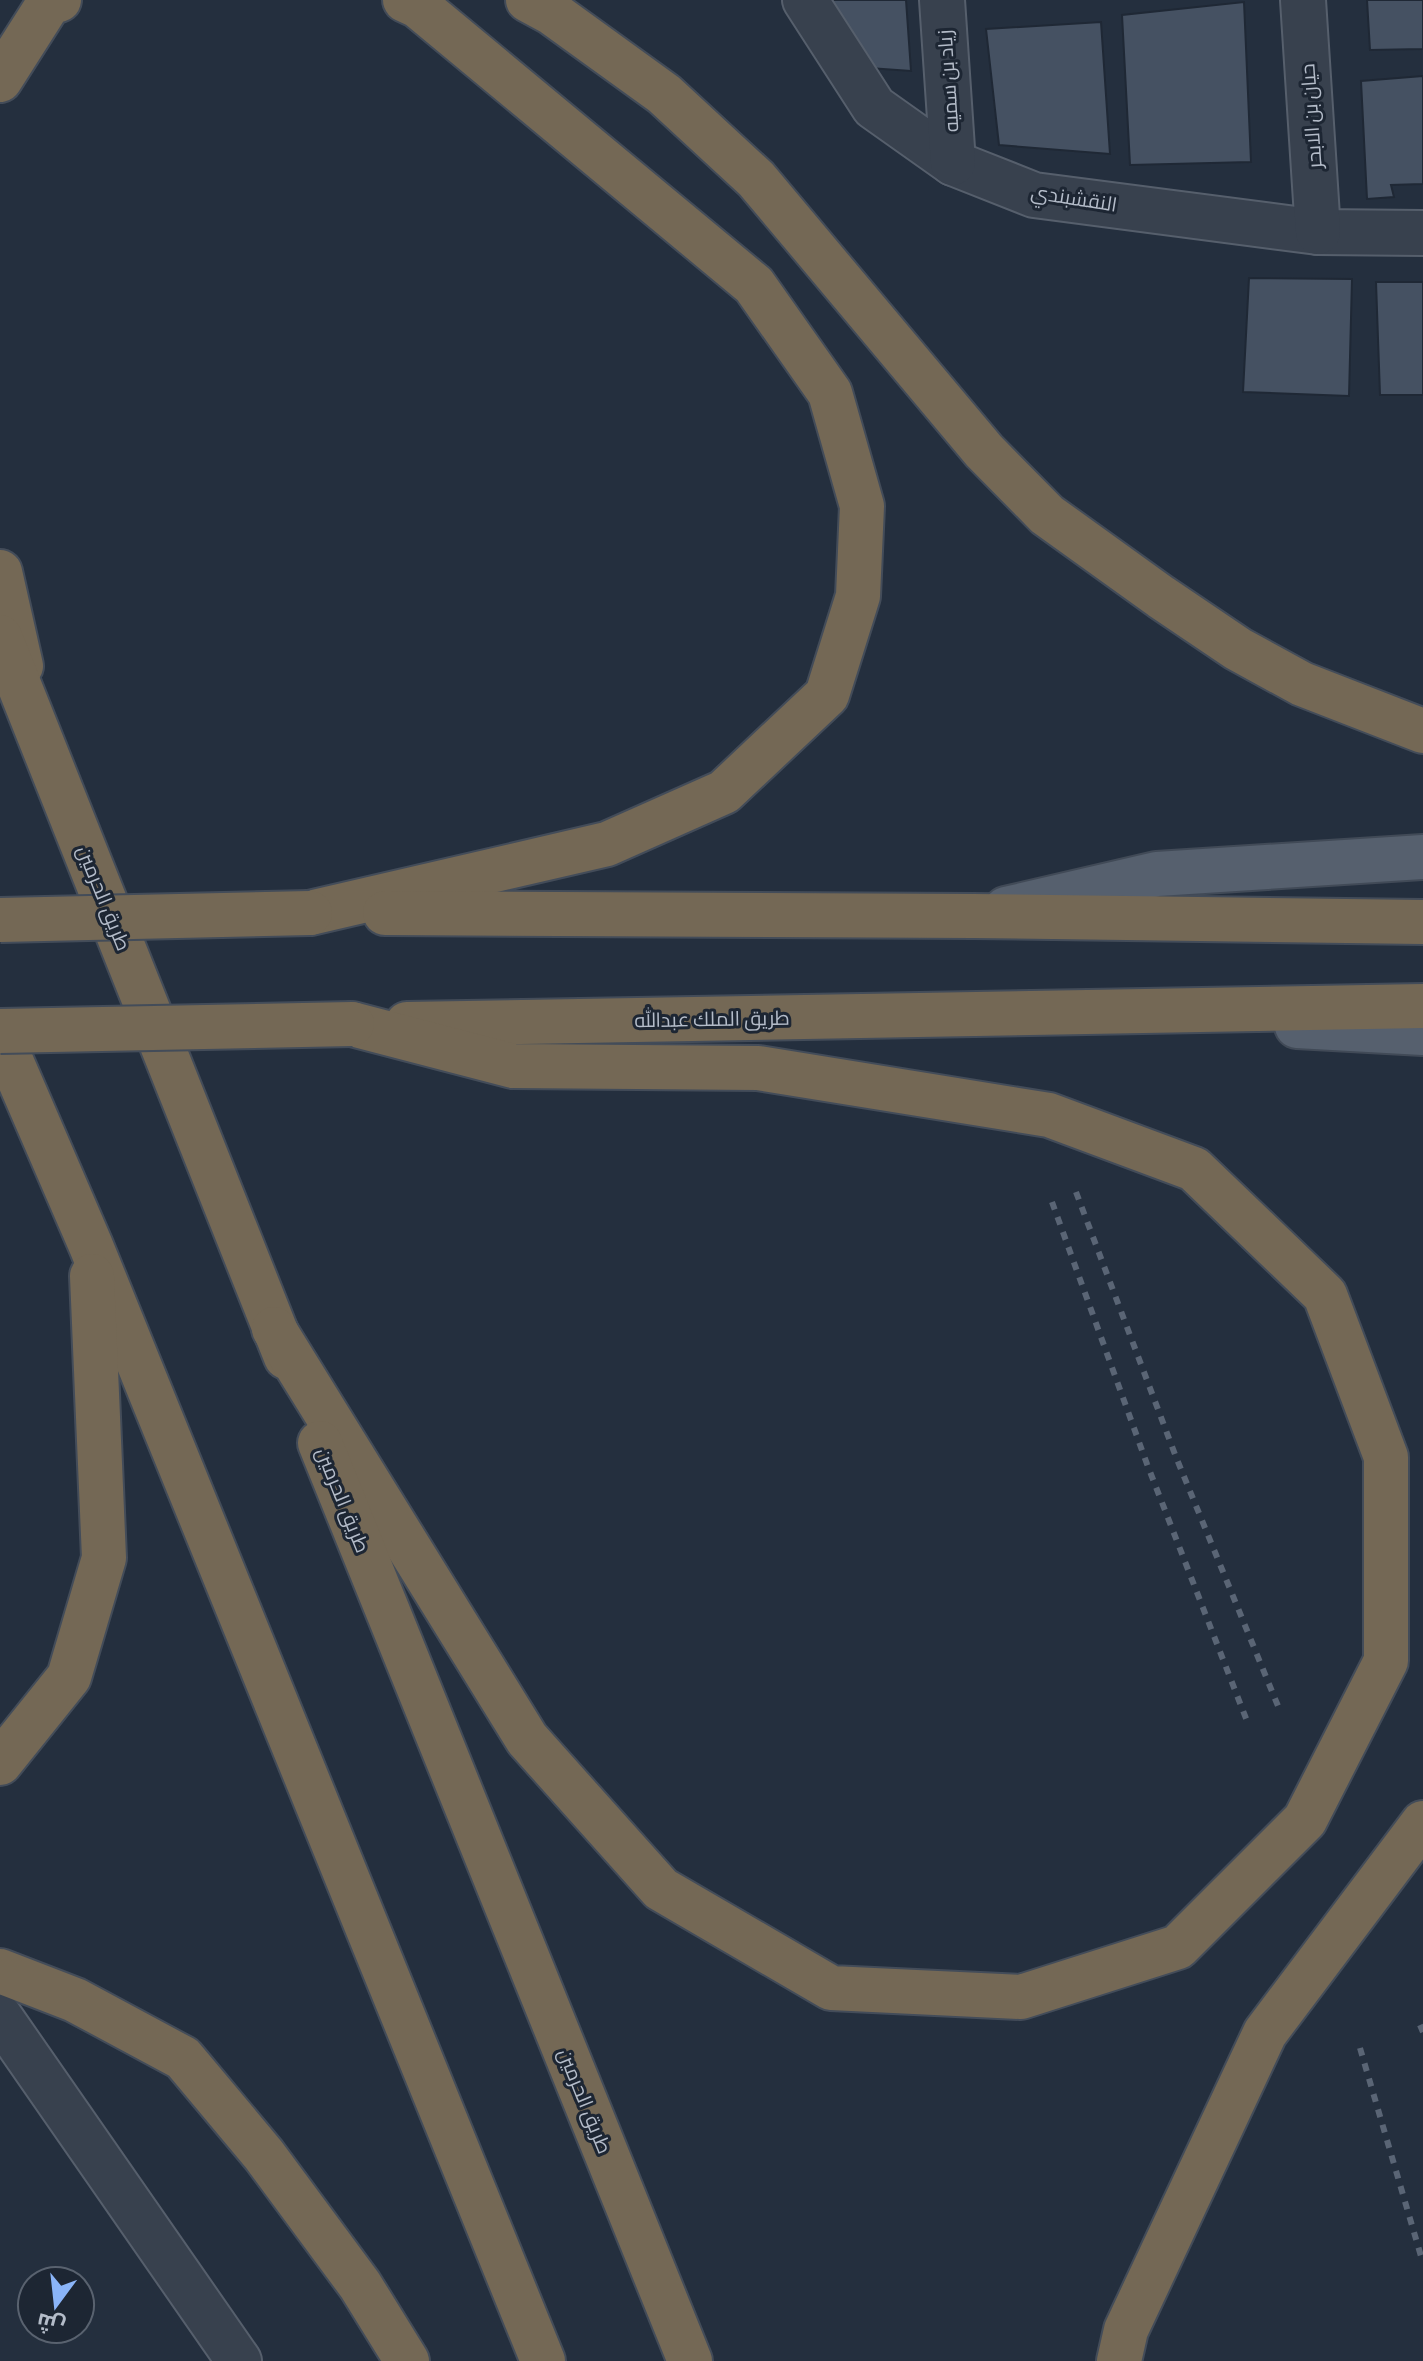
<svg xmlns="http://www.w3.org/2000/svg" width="1423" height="2361" font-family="'Source Sans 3',Cairo,sans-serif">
  <rect width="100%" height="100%" fill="#242f3e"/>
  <g fill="#455162" stroke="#1f2835" stroke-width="2">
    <polygon points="827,0 906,0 911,71 869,68"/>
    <polygon points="1367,0 1423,0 1423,49 1370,50"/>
    <polygon points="1244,2 1251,162 1130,165 1122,15"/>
    <polygon points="1101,22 1110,154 999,145 986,29"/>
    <polygon points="1423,76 1423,184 1391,185 1394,197 1367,199 1361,81"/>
    <polygon points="1249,278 1352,279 1349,396 1243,392"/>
    <polygon points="1376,282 1423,282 1423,395 1380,395"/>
  </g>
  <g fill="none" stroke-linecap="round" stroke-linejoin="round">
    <g stroke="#565f6c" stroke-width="48">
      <g id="minor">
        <polyline points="805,0 874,107 953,163 1034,195 1318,232 1423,233"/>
        <polyline points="942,0 953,163"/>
        <polyline points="1303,0 1318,232"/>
        <polyline points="0,2017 239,2361"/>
      </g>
    </g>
    <g stroke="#414a57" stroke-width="48">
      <g id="major">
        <polyline points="1006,909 1157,874 1423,857"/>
        <polyline points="1297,1026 1423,1033"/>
      </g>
    </g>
    <g stroke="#434c59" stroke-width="48">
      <g id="highway">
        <polyline points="528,0 552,13 664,94 756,179 984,451 1047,515 1161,597 1238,649 1302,684 1423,731"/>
        <polyline points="0,80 49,3 59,0"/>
        <polyline points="0,572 21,666"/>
        <polyline points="0,637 286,1357"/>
        <polyline points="310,913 607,844 724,792 827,695 858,596 862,506 830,393 754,285 418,6 405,0"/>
        <polyline points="385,913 973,916 1423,922"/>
        <polyline points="407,1024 1423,1006"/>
        <polyline points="0,1035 91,1246 543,2361"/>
        <polyline points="274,1329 527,1739 661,1889 831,1988 1021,1997 1178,1947 1305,1820 1386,1661 1386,1457 1325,1295 1194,1169 1049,1115 758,1068 513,1066 352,1024"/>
        <polyline points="320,1443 690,2361"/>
        <polyline points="0,1763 69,1677 104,1558 92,1276"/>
        <polyline points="0,1971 75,2000 183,2058 264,2155 360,2285 407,2361"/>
        <polyline points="1119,2361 1126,2330 1265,2033 1423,1823"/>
      </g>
    </g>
    <use href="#minor" stroke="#38414e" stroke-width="44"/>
    <use href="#major" stroke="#56606e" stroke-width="44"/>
    <use href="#highway" stroke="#746855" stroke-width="44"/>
    <g stroke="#5a6575" stroke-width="6" stroke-dasharray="8 8" stroke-linecap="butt">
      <polyline points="1076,1192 1176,1457 1278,1706"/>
      <polyline points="1052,1202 1147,1464 1247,1721"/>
      <polyline points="1420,2025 1423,2032"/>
      <polyline points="1360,2048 1423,2263"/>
    </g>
    <g stroke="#434c59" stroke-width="48" stroke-linecap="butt">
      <g id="highway-bridge">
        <polyline points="0,920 310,913"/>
        <polyline points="0,1031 352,1024"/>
      </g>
    </g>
    <use href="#highway-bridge" stroke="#746855" stroke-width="44"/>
  </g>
  <g text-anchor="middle" stroke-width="6" stroke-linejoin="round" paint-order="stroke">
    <g font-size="20" fill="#b4bcc9" stroke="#1d2633">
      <text transform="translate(948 81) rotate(-94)" y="7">زياد بن سميه</text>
      <text transform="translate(1311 116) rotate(-94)" y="7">حيان بن الابحر</text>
      <text transform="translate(1074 198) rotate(9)" y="7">النقشبندي</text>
      <text transform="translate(104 898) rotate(68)" y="7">طريق الحرمين</text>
      <text transform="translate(712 1019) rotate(-1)" y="7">طريق الملك عبدالله</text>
      <text transform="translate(343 1500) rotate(68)" y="7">طريق الحرمين</text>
      <text transform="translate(585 2101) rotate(68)" y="7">طريق الحرمين</text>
    </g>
  </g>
  <g transform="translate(56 2305) rotate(195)"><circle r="38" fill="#1d2633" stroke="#59626f" stroke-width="2"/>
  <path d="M0-6L14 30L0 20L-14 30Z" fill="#8ab4f8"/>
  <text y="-12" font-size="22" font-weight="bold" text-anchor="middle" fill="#b4bcc9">ش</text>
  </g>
</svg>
